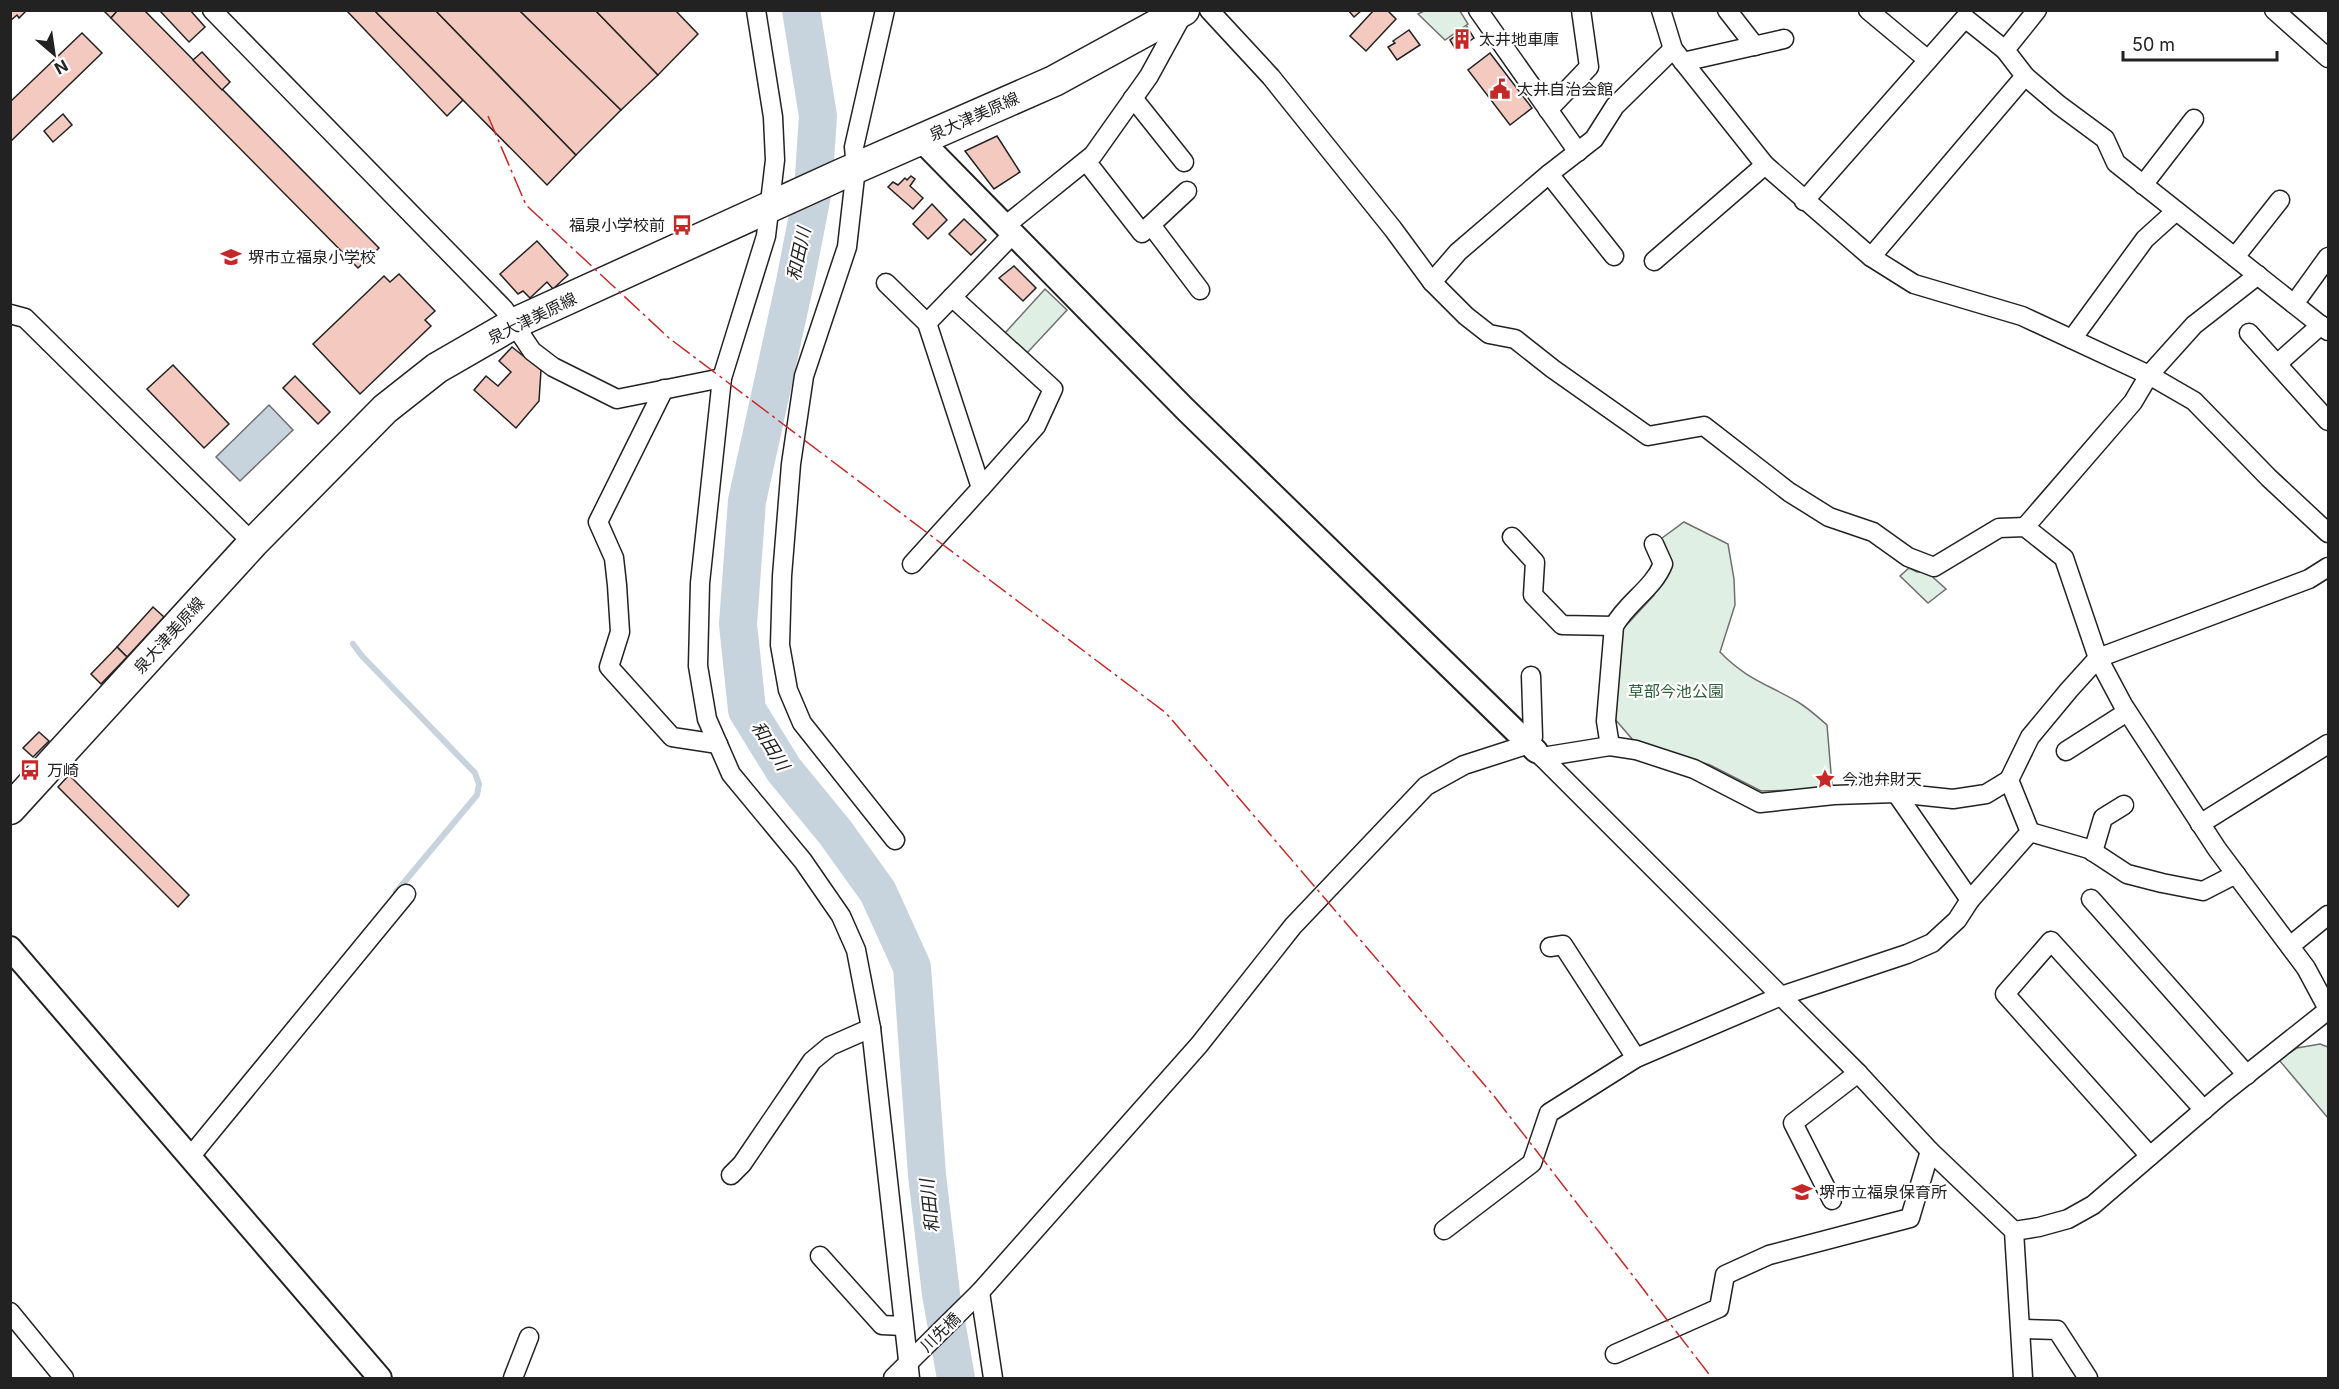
<svg xmlns="http://www.w3.org/2000/svg" width="2339" height="1389" font-family="Inter,'Noto Sans JP',sans-serif">
  <rect width="100%" height="100%" fill="#fff"/>
  <g fill="#e0efe3" stroke="#6f6f6f" stroke-width="1.5">
    <polygon points="1424,11 1460,11 1468,24 1445,40 1418,14"/>
    <polygon points="1045,289 1067,310 1027,353 1005,333"/>
    <path d="M1684,522L1728,544L1734,579L1735,605L1720,652C1746,679 1767,684 1798,702C1808,708 1818,717 1827,725L1832,785L1801,790L1761,791L1710,765L1633,740L1614,718L1622,630L1654,595L1666,569L1658,541Z"/>
    <polygon points="1909,568 1917,572 1927,572 1946,589 1928,603 1900,576"/>
    <polygon points="2320,1044 2328,1047 2328,1118 2279,1060 2297,1048"/>
  </g>
  <polygon fill="#c7d3dd" stroke="#6f6f6f" stroke-width="1.5" points="269,405 293,430 240,481 216,457"/>
  <g fill="none" stroke-linecap="round" stroke-linejoin="round">
    <polyline stroke="#c7d3dd" stroke-width="6" points="353,644 362,656 475,773 479,784 477,795 396,892"/>
    <polyline stroke="#c7d3dd" stroke-width="38" points="801,10 818,116 813,190 795,282 747,501 738,624 747,710 784,770 835,832 878,892 912,967 927,1175 941,1294 956,1378"/>
  </g>
  <g fill="#f3c9c0" stroke="#222" stroke-width="1.5">
    <polygon points="10,10 27,10 19,18 17,15 10,21"/>
    <polygon points="103,10 118,10 111,18"/>
    <polygon points="118,10 144,10 379,248 358,268 111,18"/>
    <polygon points="190,10 205,27 189,42 160,11"/>
    <polygon points="346,10 374,10 463,100 447,116"/>
    <polygon points="374,10 435,10 576,155 547,185"/>
    <polygon points="435,10 519,10 621,110 576,155"/>
    <polygon points="519,10 595,10 658,75 621,110"/>
    <polygon points="595,10 675,10 698,34 658,75"/>
    <polygon points="1348,10 1362,10 1354,17"/>
    <polygon points="1374,10 1387,10 1396,19 1366,51 1350,36"/>
    <polygon points="1467,27 1474,38 1456,50 1450,40"/>
    <polygon points="1409,30 1420,45 1397,60 1388,47 1395,43 1393,41"/>
    <polygon points="82,33 102,53 10,142 10,102"/>
    <polygon points="202,52 230,82 222,90 193,60"/>
    <polygon points="1490,53 1532,108 1510,125 1468,70"/>
    <polygon points="63,114 72,125 53,142 44,131"/>
    <polygon points="997,136 1020,172 994,189 965,151"/>
    <polygon points="911,176 915,179 910,186 923,198 913,209 888,187 893,182 898,185 905,178 907,180"/>
    <polygon points="932,204 947,220 928,239 913,224"/>
    <polygon points="964,219 986,240 971,255 949,234"/>
    <polygon points="537,241 568,275 553,289 547,282 530,298 523,291 518,294 500,274"/>
    <polygon points="1014,266 1036,288 1023,301 999,278"/>
    <polygon points="399,274 435,311 425,320 431,326 360,394 313,344 384,276 390,282"/>
    <polygon points="512,347 541,370 539,401 516,428 474,390 486,376 498,386 511,372 499,361"/>
    <polygon points="173,365 229,424 204,448 147,389"/>
    <polygon points="295,376 330,412 318,424 283,388"/>
    <polygon points="153,607 164,617 127,657 117,647"/>
    <polygon points="117,647 127,657 101,684 91,674"/>
    <polygon points="39,732 49,741 33,757 23,748"/>
    <polygon points="69,775 189,895 178,907 58,787"/>
  </g>
  <g fill="none" stroke-linecap="round" stroke-linejoin="round">
    <g stroke="#222" stroke-width="21">
      <g id="minor">
        <polyline points="212,10 504,309 532,351 553,367 617,399 722,378"/>
        <polyline points="756,10 773,117 775,160 766,236 722,378 700,583 698,666 707,719 731,774 803,861 841,916 856,950 871,1028 910,1378"/>
        <polyline points="885,10 854,147 856,168 847,247 804,376 791,464 782,576 780,645 788,690 802,723 895,840"/>
        <polyline points="1209,10 1271,77 1393,229 1432,282 1466,316 1489,334 1515,339 1553,369 1648,436 1704,426 1789,492 1829,517 1873,532 1908,557 1934,567 1999,528 2025,527 2064,558 2098,658 2123,705 2217,849 2306,968 2328,1009"/>
        <polyline points="1478,10 1578,152"/>
        <polyline points="1661,10 1673,49 1765,165 1871,257 1914,284 2022,316 2149,375 2194,401 2269,478 2328,533"/>
        <polyline points="1727,10 1755,46"/>
        <polyline points="1868,10 1928,60"/>
        <polyline points="2274,10 2328,58"/>
        <polyline points="1683,62 1784,39"/>
        <polyline points="2025,76 2059,105 2105,139 2116,163 2328,331"/>
        <polyline points="1133,98 1184,162"/>
        <polyline points="1548,110 1589,67 1581,10"/>
        <polyline points="1086,161 1142,233 1187,191"/>
        <polyline points="1549,174 1614,256"/>
        <polyline points="2143,185 2194,119"/>
        <polyline points="1804,201 1965,18 2005,50"/>
        <polyline points="1151,225 1200,290"/>
        <polyline points="1005,226 1093,155 1149,76 1184,12"/>
        <polyline points="1871,257 2025,76 2005,50 2037,10"/>
        <polyline points="2235,257 2280,200"/>
        <polyline points="1654,261 1765,165"/>
        <polyline points="1432,282 1458,252 1549,174 1594,139 1615,106 1673,49"/>
        <polyline points="886,283 927,323 981,488 912,564"/>
        <polyline points="952,297 1053,389 1036,426 981,488"/>
        <polyline points="2294,304 2328,257"/>
        <polyline points="10,314 25,318 253,543"/>
        <polyline points="927,323 1013,234"/>
        <polyline points="2249,333 2328,421"/>
        <polyline points="2072,339 2145,239 2176,211"/>
        <polyline points="2277,364 2321,325"/>
        <polyline points="664,389 598,522 614,558 617,585 620,632 609,667 672,737 718,744"/>
        <polyline points="2025,527 2133,402 2149,375 2194,325 2258,275"/>
        <polyline points="1512,537 1535,562 1533,595 1562,625 1614,626"/>
        <polyline points="1610,746 1636,750 1694,769 1760,803 1834,795 1896,793 1953,799 1986,794 2009,780"/>
        <polyline points="1536,751 1858,1073 1930,1151 2014,1231 2023,1378"/>
        <polyline points="2066,751 2127,712"/>
        <path d="M1542,757L1610,746L1606,721L1614,626C1627,602 1653,589 1663,564L1654,544"/>
        <polyline points="1896,793 1970,900"/>
        <polyline points="2200,824 2328,744"/>
        <polyline points="2030,832 2089,849 2127,874 2162,883 2203,891 2236,874"/>
        <polyline points="2093,852 2103,818 2124,805"/>
        <polyline points="2091,899 2247,1075"/>
        <polyline points="2290,946 2328,915"/>
        <polyline points="1550,947 1563,945 1636,1058"/>
        <polyline points="2150,1156 2005,994 2051,941 2204,1110"/>
        <polyline points="190,1157 406,894"/>
        <polyline points="731,1175 742,1164 812,1061 830,1046 871,1028"/>
        <polyline points="1832,1200 1793,1123 1858,1073"/>
        <polyline points="1444,1230 1532,1163 1549,1113 1636,1058 1781,996 1907,954 1932,943 1957,920 1970,900 2030,832 2009,780 2030,737 2069,690 2098,658 2309,579 2328,567"/>
        <polyline points="2014,1231 2039,1227 2068,1219 2093,1205 2221,1095 2328,1010"/>
        <polyline points="820,1256 882,1325 903,1326"/>
        <polyline points="980,1292 993,1378"/>
        <polyline points="10,1312 64,1378"/>
        <polyline points="2021,1329 2057,1330 2088,1378"/>
        <polyline points="1615,1354 1719,1308 1725,1275 1769,1255 1910,1218 1930,1151"/>
        <polyline points="513,1378 529,1337"/>
        <polyline points="893,1378 980,1292 1199,1045 1293,926 1426,786 1464,765 1529,744 1533,737 1531,676"/>
      </g>
    </g>
    <g stroke="#222" stroke-width="26">
      <g id="tertiary">
        <polyline points="920,139 1185,409 1536,751"/>
        <polyline points="10,948 380,1378"/>
      </g>
    </g>
    <g stroke="#222" stroke-width="33">
      <polyline id="primary" points="10,809 253,543 385,409 437,368 515,323 842,174 1054,81 1184,10"/>
    </g>
    <use href="#minor" stroke="#fff" stroke-width="18"/>
    <use href="#tertiary" stroke="#fff" stroke-width="22"/>
    <use href="#primary" stroke="#fff" stroke-width="30"/>
    <polyline stroke="#c62828" stroke-width="1.5" stroke-dasharray="21 4.5 3 4.5" stroke-linecap="butt" points="488,116 526,205 669,338 1166,713 1494,1096 1712,1378"/>
  </g>
  <defs>
    <g id="building-bare" transform="scale(1.62)"><path d="M-4-6H4V6H1V3H-1V6H-4ZM-2.5-4.3h1.7v1.8h-1.7ZM.8-4.3h1.7v1.8H.8ZM-2.5-1h1.7V.8h-1.7ZM.8-1h1.7V.8H.8Z" fill="#c62828" stroke="#fff" stroke-width="2.5" paint-order="stroke"/></g>
    <g id="civic-bare" transform="scale(1.62)"><path d="M-.6-6.5H3V-4.5H.6V-3L4-1V1h2V6H-6V1h2V-1L-.6-3ZM-1.2 2.5V6h2.4V2.5Z" fill="#c62828" stroke="#fff" stroke-width="2.5" paint-order="stroke"/></g>
    <g id="bus-bare" transform="scale(1.62)"><path d="M-5-6H5V4H4V6H2V4H-2V6H-4V4H-5ZM-3.5-4V0h7V-4ZM-3.5 1.2v1.5H-2V1.2ZM2 1.2v1.5H3.5V1.2Z" fill="#c62828" stroke="#fff" stroke-width="2.5" paint-order="stroke"/></g>
    <g id="school-bare" transform="scale(1.62)"><path d="M0-5L7-2L0 1L-7-2ZM-4 1L0 2.5L4 1V4Q0 6-4 4Z" fill="#c62828" stroke="#fff" stroke-width="2.5" paint-order="stroke"/></g>
    <g id="sight-bare" transform="scale(1.62)"><path d="M0-6L1.8-2.2L6-1.7L2.9 1.2L3.7 5.4L0 3.3L-3.7 5.4L-2.9 1.2L-6-1.7L-1.8-2.2Z" fill="#c62828" stroke="#fff" stroke-width="2.5" paint-order="stroke"/></g>
  </defs>
  <g fill-rule="evenodd">
    <use href="#building-bare" x="1462" y="39"/>
    <use href="#civic-bare" x="1500" y="89"/>
    <use href="#bus-bare" x="682" y="225"/>
    <use href="#school-bare" x="231" y="257"/>
    <use href="#bus-bare" x="30" y="770"/>
    <use href="#sight-bare" x="1825" y="779"/>
    <use href="#school-bare" x="1802" y="1192"/>
  </g>
  <g text-anchor="middle" stroke-width="4.5" stroke-linejoin="round" paint-order="stroke">
    <g font-size="16" fill="#222" stroke="#fff" text-anchor="start">
      <text x="1479" y="45">太井地車庫</text>
      <text x="1517" y="95">太井自治会館</text>
      <text x="665" y="231" text-anchor="end">福泉小学校前</text>
      <text x="248" y="263">堺市立福泉小学校</text>
      <text x="47" y="776">万崎</text>
      <text x="1842" y="785">今池弁財天</text>
      <text x="1819" y="1198">堺市立福泉保育所</text>
    </g>
    <g font-size="16" fill="#222" stroke="#fff">
      <text transform="translate(974 116) rotate(-24)" y="6">泉大津美原線</text>
      <text transform="translate(532 318) rotate(-26)" y="6">泉大津美原線</text>
      <text transform="translate(169 635) rotate(-48)" y="6">泉大津美原線</text>
      <text transform="translate(940 1332) rotate(-44)" y="6">川先橋</text>
    </g>
    <g font-size="16" fill="#2f5e38" stroke="#fff">
      <text x="1676" y="697">草部今池公園</text>
    </g>
    <g font-size="18" font-style="italic" fill="#222" stroke="#fff">
      <text transform="translate(799 254) rotate(-78)" y="6">和田川</text>
      <text transform="translate(770 746) rotate(58)" y="6">和田川</text>
      <text transform="translate(930 1206) rotate(-96)" y="6">和田川</text>
    </g>
  </g>
  <rect width="2339" height="1389" fill="none" stroke="#222222" stroke-width="24"/>
  <g transform="translate(54 54) rotate(151)" stroke="#ffffff" stroke-width="4.5" paint-order="stroke">
  <path d="M0-4.5L10 22L0 15L-10 22Z" fill="#222222"/>
  <text y="-9" font-size="16" font-weight="bold" text-anchor="middle" fill="#222222">N</text>
  </g>
  <path d="M2123 51v9h154v-9" fill="none" stroke="#222222" stroke-width="3"/>
  <text x="2132" y="51" font-size="18" fill="#222222" stroke="#ffffff" stroke-width="4.5" paint-order="stroke">50 m</text>
</svg>
